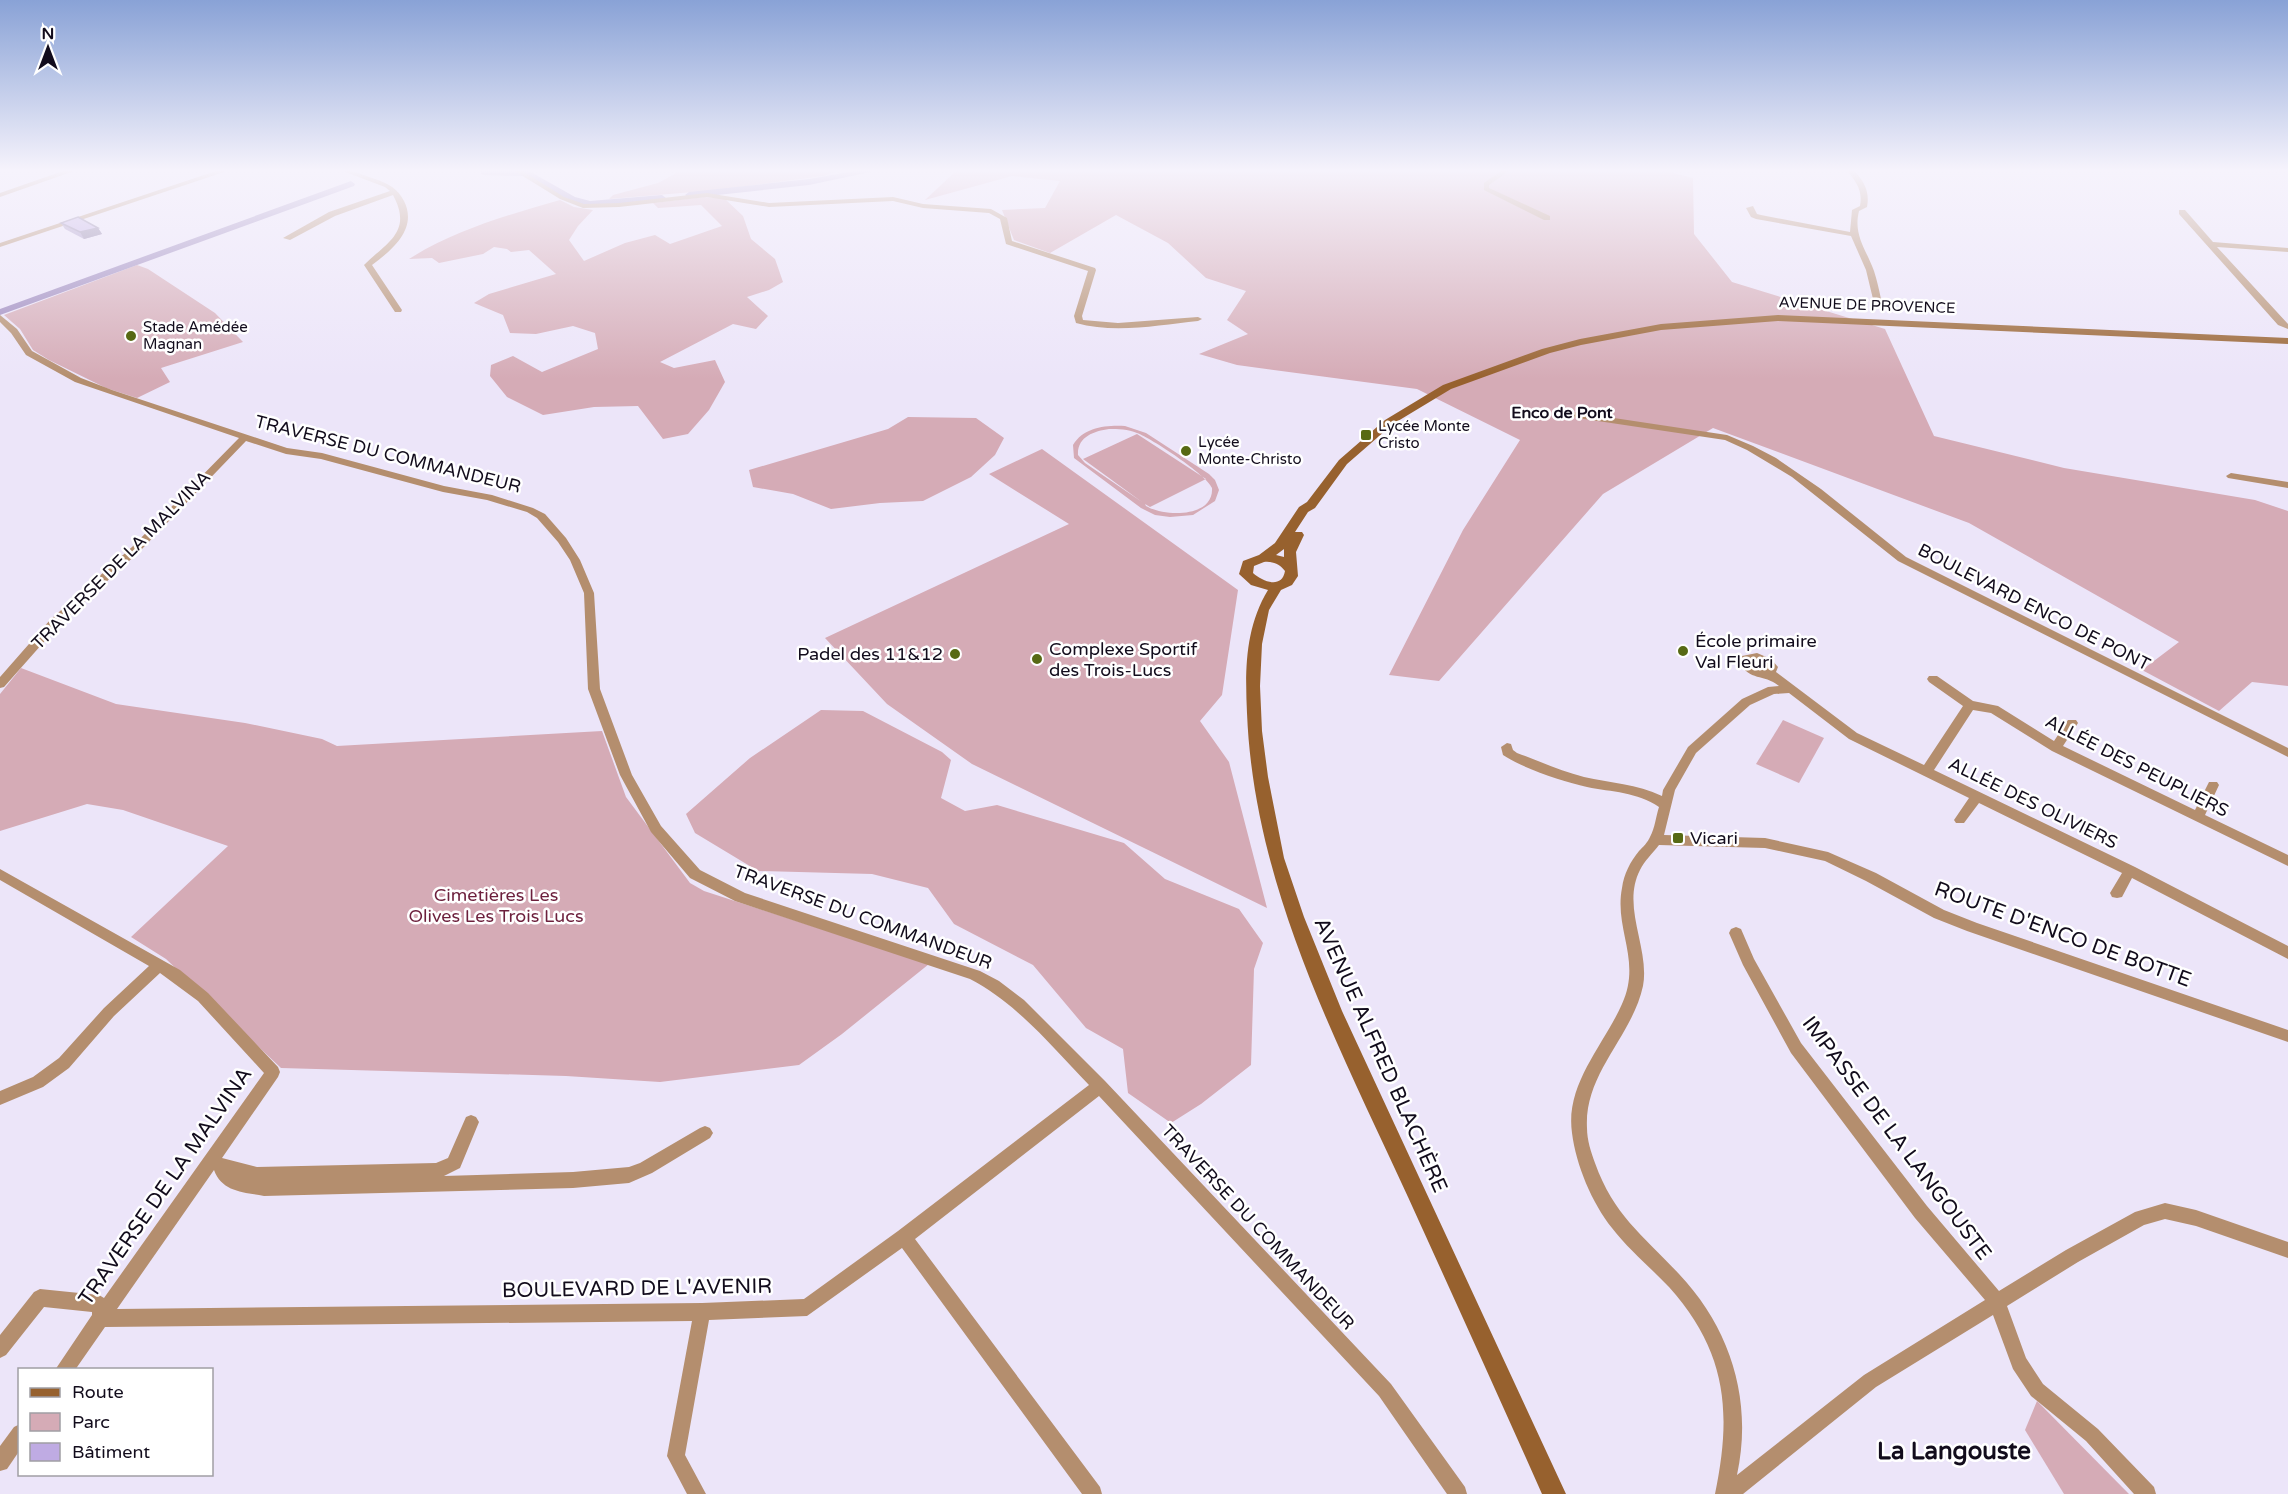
<svg xmlns="http://www.w3.org/2000/svg" width="2288" height="1494" font-family="'Varela Round',sans-serif">
  <rect width="100%" height="100%" fill="#ece5f9"/>
  <g fill="#d5abb6" fill-rule="evenodd">
    <polygon points="682,170 832,170 834,172 824,176 717,190 609,199 613,195 658,183"/>
    <polygon points="957,170 1661,170 1693,178 1694,234 1732,282 1885,329 1934,436 2064,468 2255,500 2288,511 2288,686 2252,682 2219,711 2142,670 2179,642 1969,523 1713,428 1603,494 1439,681 1389,675 1463,530 1520,440 1417,389 1237,365 1199,354 1248,334 1227,320 1246,291 1206,278 1168,243 1116,215 1050,253 1014,240 1002,210 1045,208 1060,181 1012,176 925,200"/>
    <path d="M704,197L724,198L743,216L751,239L775,259L783,282L769,290L747,297L768,316L756,329L733,324L660,362L674,368L715,360L725,382L709,410L688,434L663,439L638,406L594,407L543,415L507,397L490,376L491,365L513,356L542,372L598,349L595,333L573,326L536,334L510,333L503,315L474,303L489,294L556,274L529,250L511,252L507,249L494,247L483,254L439,263L432,258L409,259C455,230 508,215 560,200L574,207L593,210L578,226L569,240L584,261L625,243L655,235L670,244L722,226L701,205L658,208L653,203Z"/>
    <polygon points="137,265 148,269 215,313 243,342 161,368 170,382 137,398 106,388 49,360 33,350 20,329 4,315"/>
    <polygon points="908,417 976,418 1004,438 995,455 971,477 923,501 880,503 831,509 793,494 753,487 749,470 888,429"/>
    <path d="M1125,426L1146,433L1209,474L1215,480L1219,490L1215,501L1193,515L1170,517L1155,515L1141,508L1074,458L1073,445C1084,427 1106,425 1125,426ZM1109,429C1118,429 1128,429 1137,433C1151,438 1207,475 1212,488C1214,518 1164,517 1146,506L1145,504L1150,507L1206,479L1137,434L1083,459L1142,502L1085,463L1078,455C1077,437 1094,431 1109,429Z"/>
    <polygon points="1042,449 1238,590 1222,695 1200,721 1229,762 1267,908 972,764 887,704 825,638 1069,524 989,474"/>
    <polygon points="21,668 116,704 245,723 322,739 337,746 602,731 626,797 690,883 704,891 929,964 842,1034 799,1065 660,1082 566,1076 281,1068 166,959 131,937 228,846 123,810 87,804 0,831 0,694"/>
    <polygon points="821,710 863,711 942,752 951,760 941,798 965,811 997,805 1124,843 1165,879 1239,909 1263,943 1254,969 1251,1065 1201,1104 1171,1123 1128,1093 1123,1049 1086,1028 1033,965 954,924 928,888 872,874 758,871 695,833 686,814 750,758"/>
    <polygon points="1783,720 1824,738 1799,783 1756,764"/>
    <polygon points="2037,1401 2129,1494 2064,1494 2025,1430"/>
  </g>
  <g fill="none" stroke-linecap="round" stroke-linejoin="round">
    <g fill="#9a86bc" fill-rule="evenodd">
      <polygon points="481,170 529,171 575,197 590,201 662,195 666,198 662,201 590,207 569,201 524,176 484,175 481,174"/>
      <polygon points="860,170 880,170 809,185 689,198 685,195 689,192 809,179"/>
      <polygon points="351,181 355,184 354,186 0,315 0,309"/>
    </g>
    <g fill="#b48e6e" fill-rule="evenodd">
      <polygon points="66,170 77,170 0,197 0,193"/>
      <polygon points="219,170 230,170 0,247 0,243"/>
      <path d="M340,170C353,170 363,175 375,179C389,184 397,188 404,201C418,229 392,250 372,265L402,310L401,312H395L364,265C387,242 413,232 393,195L335,216L290,240L283,238L329,212L390,191L385,187Z"/>
      <path d="M513,170H521L564,197L584,204L619,203L707,193L769,203L893,197L923,204L991,209L1007,218L1012,241L1095,268L1096,270L1082,316L1083,320L1118,323L1198,317L1202,319L1198,321C1159,325 1115,334 1076,323L1074,316L1088,271L1006,244L1000,219L989,213L923,208L893,201L769,207L707,197L619,207L583,208L560,199Z"/>
      <polygon points="1502,170 1510,170 1489,185 1489,188 1550,216 1550,220 1544,220 1484,190 1484,183"/>
      <path d="M1847,170H1854C1864,182 1870,191 1867,207L1859,211C1853,235 1866,249 1874,271C1877,280 1879,290 1881,299L1877,301L1873,299L1866,270L1851,236L1756,219L1751,217L1746,208L1753,206L1757,214L1761,215L1850,232L1852,210L1860,206C1863,190 1856,182 1847,170Z"/>
      <polygon points="2179,210 2185,210 2213,242 2288,248 2288,252 2217,247 2288,324 2288,329 2278,325 2179,214"/>
      <path d="M0,315L17,329L32,351L81,378L112,390L287,448L322,453L444,486L492,495L533,508L545,514L566,538L580,560L594,593L600,689L632,775L661,826L700,870L745,893L980,971L999,981L1024,1000L1105,1081L1391,1384L1465,1487L1467,1494H1447L1379,1396L1099,1096L915,1239L1100,1487L1102,1494H1082L902,1248L807,1316L709,1320L685,1455L706,1494H687L667,1456L692,1321L105,1327L75,1370H55L92,1315V1312L44,1307L6,1355L0,1358V1335L34,1292L40,1289L99,1295L104,1298L264,1073L198,1001L160,973L114,1016L69,1068L43,1087L0,1105V1091L33,1077L59,1058L104,1008L149,966L0,880V869L180,970L208,993L278,1067L280,1072L278,1077L222,1158L257,1167L436,1163L448,1158L466,1117L471,1115L476,1117L479,1122L460,1168L444,1176L573,1172L629,1167L640,1163L700,1128L705,1126L710,1128L713,1133L710,1138L652,1173L629,1183L573,1188L264,1196C243,1192 222,1192 214,1170L117,1309L702,1303L804,1299L898,1231L1089,1085C1052,1047 1018,1004 970,979L735,901L690,878L651,832L620,775L588,689L584,593L570,560L558,542L537,518L527,512L487,500L443,492L321,459L286,454L246,441L140,551L58,626L4,687L0,688V677L50,620L132,547L239,438L75,382L26,355L11,333L0,322Z"/>
      <polygon points="1574,412 1727,435 1753,446 1776,458 1821,489 1906,557 2288,748 2288,757 1898,561 1792,477 1747,450 1725,440 1571,417 1571,413"/>
      <polygon points="2231,473 2288,482 2288,488 2228,478 2226,476"/>
      <path d="M1757,653L1771,659L1778,667L1776,672L1857,733L1924,765L1963,706L1929,682L1927,679L1929,676H1937L1973,701L1998,706L2054,741L2068,720H2076L2078,723L2063,746L2195,810L2209,782H2217L2219,785L2205,815L2288,855V866L2052,751L1991,713L1973,710L1934,770L2135,867L2288,946V959L2132,878L2122,897L2117,898L2112,897L2110,893L2122,873L1979,803L1964,823H1956L1954,820L1969,798L1849,739L1789,693L1774,694L1750,705L1696,753L1675,790L1664,835L1765,838L1828,852L1876,873L1944,910L1977,923L2288,1030V1042L1967,931L1934,918L1866,881L1825,861L1765,848L1659,845C1653,853 1644,861 1640,870C1621,907 1650,948 1643,986C1632,1037 1584,1073 1587,1128C1587,1140 1591,1152 1595,1163C1614,1216 1643,1235 1679,1274C1731,1329 1753,1401 1737,1475L1864,1375L1985,1300L1915,1218L1791,1053L1743,965L1729,933L1731,929L1736,927L1741,929L1754,959L1801,1043L1927,1206L1999,1291L2066,1250L2135,1212L2165,1203L2196,1210L2288,1242V1258L2196,1226L2165,1219L2144,1225L2078,1262L2007,1306L2026,1358L2043,1384L2098,1429L2154,1487L2156,1494H2134L2086,1441L2031,1396L2013,1369L1993,1315L1876,1387L1743,1494H1715C1732,1412 1727,1352 1669,1287C1650,1267 1629,1250 1612,1228C1592,1203 1576,1165 1572,1133C1565,1084 1604,1045 1622,1004C1642,960 1614,930 1622,888C1624,874 1630,862 1639,851C1643,847 1648,842 1650,837C1655,828 1656,816 1659,807C1637,792 1612,792 1587,787C1562,781 1524,769 1503,755L1501,747L1507,743L1511,744L1513,750L1517,753C1539,761 1561,771 1584,777C1610,783 1637,784 1662,796L1663,790L1688,747L1742,699L1768,687L1779,686C1763,673 1750,682 1739,662L1742,656ZM1753,661L1760,662L1766,667L1765,670L1756,668L1751,662Z"/>
      <polygon points="20,1424 20,1450 7,1469 0,1471 0,1446 14,1427"/>
    </g>
    <path fill="#97612e" fill-rule="evenodd" d="M1778,315L2288,338V344L1778,321L1661,330L1581,345L1550,353L1451,389L1393,424L1347,464L1315,508L1308,512L1295,532H1302L1304,535L1296,552L1298,576L1292,585L1281,590L1269,610L1262,644L1260,686L1262,731L1268,777L1284,858L1304,917L1342,1011L1566,1494H1542C1498,1395 1453,1296 1408,1197C1337,1042 1254,887 1247,713C1245,670 1245,628 1268,590L1251,585L1239,574L1243,561L1259,555L1275,543L1299,507L1307,502L1339,460L1385,420L1443,385L1542,349L1580,339L1661,324ZM1284,549V557L1276,555ZM1264,562C1272,561 1280,564 1285,571C1282,589 1263,582 1253,573L1254,566Z"/>
  </g>
  <polygon fill="#a493c3" points="61,223 98,228 102,234 84,239 65,229"/>
  <polygon fill="#86789f" points="98,228 102,234 84,239 80,232"/>
  <polygon fill="#bfabe3" stroke="#86789f" stroke-width="1.5" points="78,217 98,228 80,232 61,223"/>
  <linearGradient id="sky" x2="0" y2="1"><stop stop-color="#89a2d6"/><stop offset="0.45" stop-color="#f6f3fc"/><stop offset="1" stop-color="#f6f3fc" stop-opacity="0"/></linearGradient>
  <rect width="2288" height="379" fill="url(#sky)"/>
  <g fill="#576914" stroke="#fff" stroke-width="2">
    <circle cx="131" cy="336" r="6"/>
    <rect x="1360" y="429" width="12" height="12" rx="3"/>
    <circle cx="1186" cy="451" r="6"/>
    <circle cx="1683" cy="651" r="6"/>
    <circle cx="955" cy="654" r="6"/>
    <circle cx="1037" cy="659" r="6"/>
    <rect x="1672" y="832" width="12" height="12" rx="3"/>
  </g>
  <g text-anchor="middle" stroke-width="5" stroke-linejoin="round" paint-order="stroke">
    <g font-size="15" fill="#120c1c" stroke="#fff">
      <text transform="translate(1867 305) rotate(2)" y="5">AVENUE DE PROVENCE</text>
    </g>
    <g font-size="15" fill="#120c1c" stroke="#fff" text-anchor="start">
      <text x="143" y="332">Stade Amédée<tspan x="143" dy="17">Magnan</tspan></text>
      <text x="1378" y="431">Lycée Monte<tspan x="1378" dy="17">Cristo</tspan></text>
      <text x="1198" y="447">Lycée<tspan x="1198" dy="17">Monte-Christo</tspan></text>
    </g>
    <g font-size="16" font-weight="bold" fill="#120c1c" stroke="#fff">
      <text x="1562" y="418">Enco de Pont</text>
    </g>
    <g font-size="18" fill="#120c1c" stroke="#fff">
      <text transform="translate(388 454) rotate(14)" y="6">TRAVERSE DU COMMANDEUR</text>
      <text transform="translate(121 560) rotate(-45)" y="6">TRAVERSE DE LA MALVINA</text>
      <text transform="translate(2034 607) rotate(27)" y="6">BOULEVARD ENCO DE PONT</text>
      <text transform="translate(2137 766) rotate(27)" y="6">ALLÉE DES PEUPLIERS</text>
      <text transform="translate(2033 803) rotate(26)" y="6">ALLÉE DES OLIVIERS</text>
      <text transform="translate(863 917) rotate(20)" y="6">TRAVERSE DU COMMANDEUR</text>
      <text transform="translate(1258 1227) rotate(47)" y="6">TRAVERSE DU COMMANDEUR</text>
    </g>
    <g font-size="18" fill="#120c1c" stroke="#fff" text-anchor="start">
      <text x="1695" y="647">École primaire<tspan x="1695" dy="21">Val Fleuri</tspan></text>
      <text x="1049" y="655">Complexe Sportif<tspan x="1049" dy="21">des Trois-Lucs</tspan></text>
      <text x="943" y="660" text-anchor="end">Padel des 11&amp;12</text>
      <text x="1690" y="844">Vicari</text>
    </g>
    <g font-size="18" fill="#6c1f3c" stroke="#fff">
      <text x="496" y="901">Cimetières Les<tspan x="496" dy="21">Olives Les Trois Lucs</tspan></text>
    </g>
    <g font-size="21" fill="#120c1c" stroke="#fff">
      <text transform="translate(2063 934) rotate(20)" y="7">ROUTE D'ENCO DE BOTTE</text>
      <text transform="translate(1381 1055) rotate(66)" y="7">AVENUE ALFRED BLACHÈRE</text>
      <text transform="translate(1897 1138) rotate(53)" y="7">IMPASSE DE LA LANGOUSTE</text>
      <text transform="translate(165 1186) rotate(-55)" y="7">TRAVERSE DE LA MALVINA</text>
      <text transform="translate(637 1288) rotate(-1)" y="7">BOULEVARD DE L'AVENIR</text>
    </g>
    <g font-size="24" font-weight="bold" fill="#120c1c" stroke="#fff">
      <text x="1954" y="1459">La Langouste</text>
    </g>
  </g>
  <rect x="18" y="1368" width="195" height="108" fill="#ffffff" stroke="#a09ea4" stroke-width="1.5"/>
  <rect x="30" y="1388" width="30" height="9" fill="#97612e" stroke="#a09ea4" stroke-width="1.5"/>
  <text x="72" y="1398" font-size="18" fill="#120c1c">Route</text>
  <rect x="30" y="1413" width="30" height="18" fill="#d5abb6" stroke="#a09ea4" stroke-width="1.5"/>
  <text x="72" y="1428" font-size="18" fill="#120c1c">Parc</text>
  <rect x="30" y="1443" width="30" height="18" fill="#bfabe3" stroke="#a09ea4" stroke-width="1.5"/>
  <text x="72" y="1458" font-size="18" fill="#120c1c">Bâtiment</text>
  <g transform="translate(48 48)" stroke="#ffffff" stroke-width="4.5" paint-order="stroke">
  <path d="M0-4.5L10 22L0 15L-10 22Z" fill="#120c1c"/>
  <text y="-9" font-size="16" font-weight="bold" text-anchor="middle" fill="#120c1c">N</text>
  </g>
</svg>
